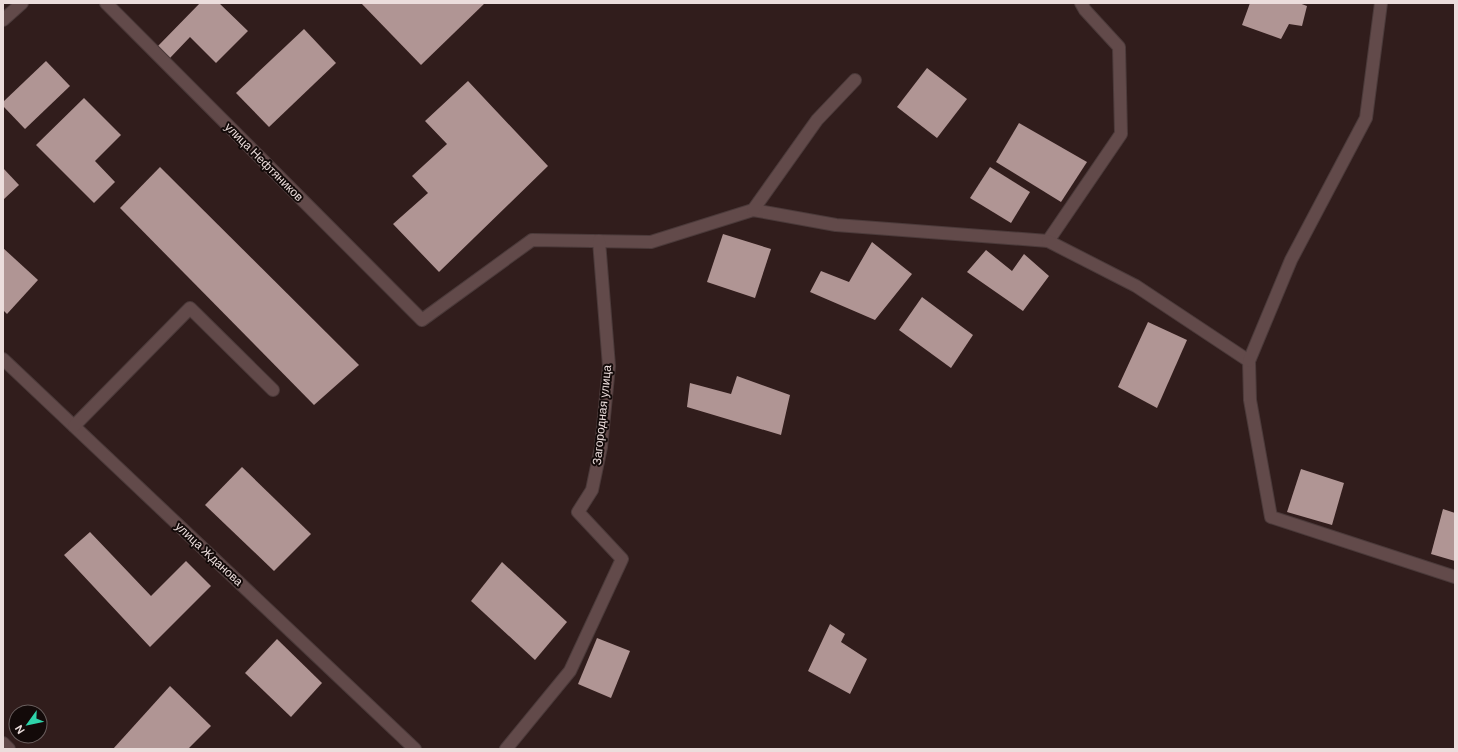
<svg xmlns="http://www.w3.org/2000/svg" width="1458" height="752" font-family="'DM Sans',sans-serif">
  <rect width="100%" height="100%" fill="#311d1c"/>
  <g fill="#b09594">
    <polygon points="200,3 219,3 248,31 216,63 190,37 170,58 158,46"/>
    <polygon points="361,3 485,3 421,65"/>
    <polygon points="1250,3 1299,3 1307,6 1302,26 1289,24 1281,39 1242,25"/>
    <polygon points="304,29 336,63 269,127 236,93"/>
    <polygon points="46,61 70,86 25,129 3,106 3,102"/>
    <polygon points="927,68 967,99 937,138 897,107"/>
    <polygon points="468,81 548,166 439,272 393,224 428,193 412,176 447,144 425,121"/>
    <polygon points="84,98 121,135 95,161 115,182 94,203 36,145"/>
    <polygon points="1019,123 1087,162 1061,202 996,162"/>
    <polygon points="160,167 359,365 314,405 120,208"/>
    <polygon points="990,167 1030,192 1011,223 970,198"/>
    <polygon points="3,168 19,185 3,200"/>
    <polygon points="723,234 771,249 755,298 707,282"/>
    <polygon points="872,242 912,274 875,320 810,292 821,271 849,282"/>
    <polygon points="3,248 38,280 7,314 3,310"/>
    <polygon points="986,250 1012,271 1024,254 1049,276 1023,311 967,272"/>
    <polygon points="922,297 973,335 951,368 899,330"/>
    <polygon points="1148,322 1187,340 1157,408 1118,387"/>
    <polygon points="737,376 790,395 781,435 687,407 690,383 731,394"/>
    <polygon points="242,467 311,534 274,571 205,505"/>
    <polygon points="1301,469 1344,483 1332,525 1287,512"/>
    <polygon points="1443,509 1455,513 1455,561 1431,554"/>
    <polygon points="90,532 151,596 186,561 211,586 150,647 64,555"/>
    <polygon points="502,562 567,622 535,660 471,601"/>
    <polygon points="830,624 845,634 841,642 867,659 850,694 808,671"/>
    <polygon points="597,638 630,651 611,698 578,684"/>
    <polygon points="277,639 322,683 291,717 245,673"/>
    <polygon points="170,686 211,726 188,749 113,749"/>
  </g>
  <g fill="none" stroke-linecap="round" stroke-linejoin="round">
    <g stroke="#4b3a3a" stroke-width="14">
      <g id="minor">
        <polyline points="106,3 422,320 532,240 651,242 753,210 836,225 1048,241 1121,134 1119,47 1085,10 1081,3"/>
        <polyline points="3,20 22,3"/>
        <polyline points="753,210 817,120 855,80"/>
        <polyline points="1048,241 1136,286 1249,361 1250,400 1271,517 1455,577"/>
        <polyline points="3,359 415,749"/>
        <polyline points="1249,361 1291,260 1366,118 1381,3"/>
        <polyline points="74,426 190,308 273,390"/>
        <polyline points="3,743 9,749"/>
        <polyline points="506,749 570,671 622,559 578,512 592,490 601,447 609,366 599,241"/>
      </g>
    </g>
    <use href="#minor" stroke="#624a4a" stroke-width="12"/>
  </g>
  <g text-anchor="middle" stroke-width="4" stroke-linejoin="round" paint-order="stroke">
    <g font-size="12" fill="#ebdddc" stroke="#130a09">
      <text transform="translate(264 162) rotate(45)" y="4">улица Нефтяников</text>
      <text transform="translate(602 415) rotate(-84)" y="4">Загородная улица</text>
      <text transform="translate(209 554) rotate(43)" y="4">улица Жданова</text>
    </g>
  </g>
  <rect width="1458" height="752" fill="none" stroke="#ebdddc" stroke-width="8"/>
  <g transform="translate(28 724) rotate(237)"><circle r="19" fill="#130a09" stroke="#695e5d"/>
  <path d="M0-3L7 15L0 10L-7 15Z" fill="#2fd4aa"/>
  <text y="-6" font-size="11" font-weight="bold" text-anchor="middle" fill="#ebdddc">N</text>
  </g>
</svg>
